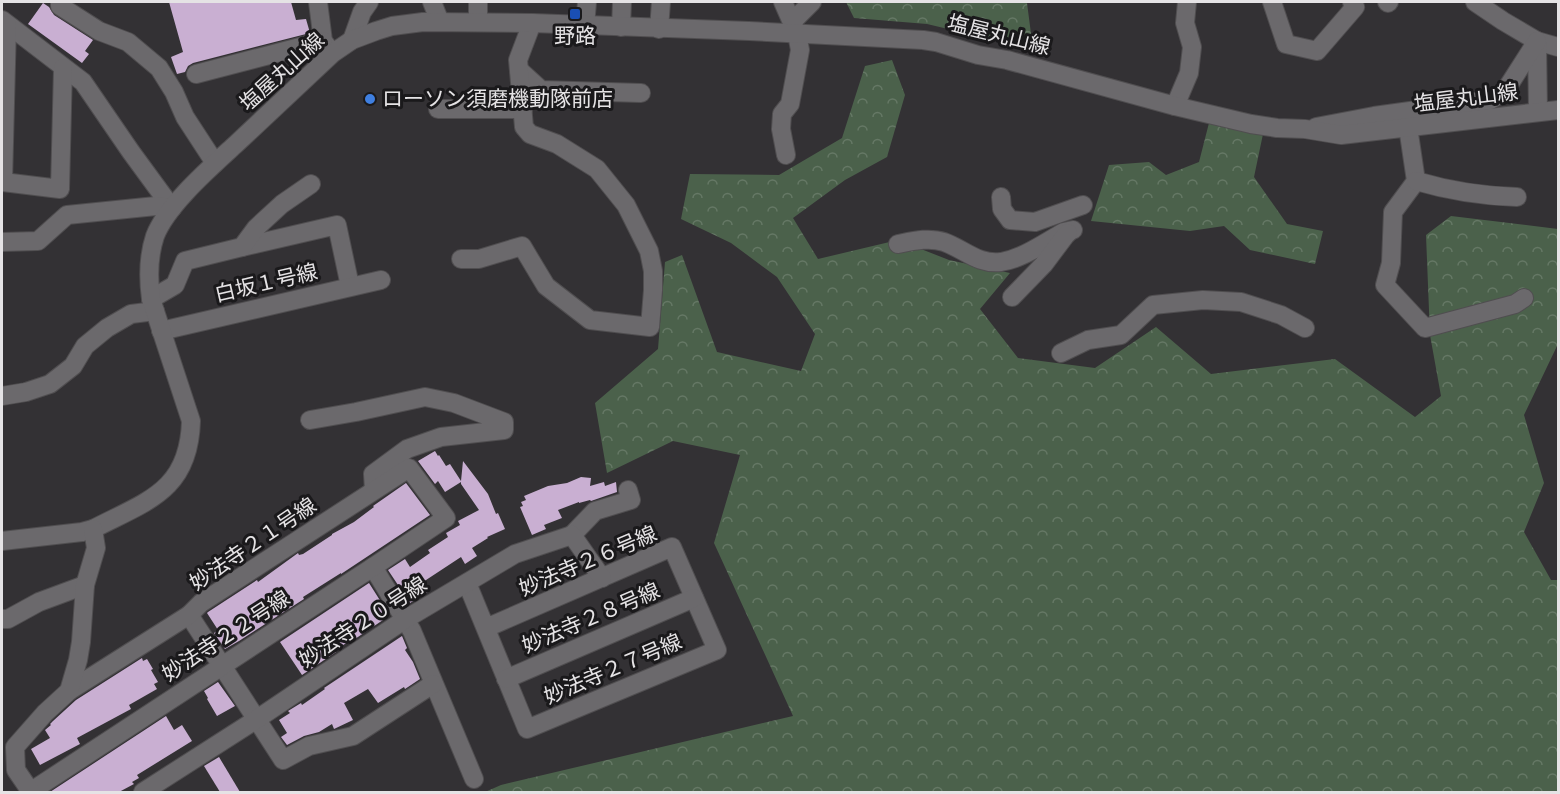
<svg xmlns="http://www.w3.org/2000/svg" width="1560" height="794" font-family="Roboto,'Noto Sans JP',sans-serif">
  <defs>
    <pattern id="forest-crowns" width="20" height="18" patternUnits="userSpaceOnUse" patternTransform="scale(1.5)"><rect width="20" height="18" fill="#4b614b"/><path d="M2 6a3 3 0 1 1 6 0M12 15a3 3 0 1 1 6 0" fill="none" stroke="#657865"/></pattern>
  </defs>
  <rect width="100%" height="100%" fill="#333134"/>
  <g fill="url(#forest-crowns)">
    <polygon points="846,2 1030,2 1027,3 1033,49 927,24 854,18"/>
    <polygon points="892,60 905,95 887,157 845,180 793,218 818,259 898,240 949,260 1010,273 980,309 1018,358 1095,368 1156,327 1211,374 1335,359 1415,417 1441,396 1430,335 1426,235 1451,216 1558,229 1558,346 1557,346 1524,415 1544,483 1524,532 1551,580 1558,580 1558,792 485,792 501,785 793,716 714,543 740,455 673,441 607,473 595,403 658,349 665,262 682,255 717,352 801,371 815,334 777,277 731,243 681,219 690,174 779,175 842,138 865,66"/>
    <polygon points="1209,123 1263,134 1254,177 1287,224 1323,231 1315,264 1250,250 1224,226 1190,231 1091,221 1109,165 1149,162 1166,175 1199,162"/>
  </g>
  <g fill="#c9afd2">
    <polygon points="169,2 291,2 296,20 306,19 310,33 193,63 188,66 185,72 177,74 171,57 183,52"/>
    <polygon points="43,3 49,7 54,15 93,40 85,51 89,54 82,63 28,24"/>
    <polygon points="435,451 438,456 439,455 446,466 450,464 461,481 463,461 488,494 496,514 498,513 505,529 487,537 488,538 472,548 477,556 465,564 461,557 423,582 429,591 410,603 388,570 405,559 410,567 430,553 428,550 448,537 446,533 460,525 458,521 479,510 461,484 461,482 445,492 438,481 435,484 418,461"/>
    <polygon points="581,477 591,478 590,486 604,482 605,486 616,482 617,492 591,501 590,500 579,503 579,502 558,510 562,518 544,525 546,529 532,535 520,507 523,506 521,502 526,500 524,496 548,486 567,483"/>
    <polygon points="406,483 430,515 341,574 341,573 303,597 304,599 239,641 225,649 214,633 218,630 207,613 208,612 257,580 258,582 298,553 299,555 303,554 332,535 332,534 354,522 374,507 373,506"/>
    <polygon points="369,583 388,613 381,617 383,620 352,641 352,640 334,650 336,652 302,675 280,642"/>
    <polygon points="402,636 407,648 405,650 413,662 420,679 405,689 404,687 378,703 368,689 344,703 353,720 334,729 332,724 319,732 304,736 287,745 281,737 287,733 279,720 290,713 288,711 301,703 302,705 325,689 324,688"/>
    <polygon points="142,658 143,661 147,659 153,669 151,670 158,682 154,684 157,689 129,705 131,709 77,738 80,744 40,765 31,749 50,738 45,730 51,725 50,724 53,721 76,700"/>
    <polygon points="218,682 235,706 217,716 207,699 208,698 204,691"/>
    <polygon points="166,716 174,730 182,725 192,741 137,775 139,778 132,782 134,784 119,792 50,792"/>
    <polygon points="219,757 240,792 220,792 204,766"/>
  </g>
  <g fill="none" stroke-linecap="round" stroke-linejoin="round">
    <g stroke="#504e50" stroke-width="20">
      <g id="minor">
        <polyline points="60,2 60,6 99,31 128,42 159,68 174,92 185,117 215,163"/>
        <polyline points="318,2 323,41 329,49"/>
        <polyline points="432,2 440,22"/>
        <polyline points="783,2 797,34 800,50 790,104 782,114 781,129 786,155"/>
        <polyline points="1272,2 1286,44 1317,51 1355,7 1352,2"/>
        <polyline points="1387,2 1388,3 1389,2"/>
        <polyline points="1475,2 1503,21 1537,41 1558,47"/>
        <polyline points="2,20 83,82 131,152 172,208"/>
        <polyline points="478,22 478,2"/>
        <polyline points="792,22 812,2"/>
        <polyline points="7,25 3,182 60,189 63,68"/>
        <polyline points="585,26 587,2"/>
        <polyline points="621,27 622,2"/>
        <polyline points="659,29 661,2"/>
        <polyline points="352,40 362,12 369,2"/>
        <polyline points="1537,41 1538,112"/>
        <polyline points="519,70 541,90 641,93"/>
        <polyline points="196,74 323,41"/>
        <polyline points="1175,106 1189,73 1192,47 1185,23 1187,2"/>
        <polyline points="438,109 523,109"/>
        <polyline points="1316,127 1374,116 1490,100 1501,94 1507,88 1537,41"/>
        <polyline points="1408,127 1416,181 1393,212 1391,263 1385,285 1425,328 1515,304 1524,298"/>
        <path d="M1416,181C1450,191 1481,196 1517,197"/>
        <polyline points="1001,197 1002,209 1010,220 1035,222 1083,205"/>
        <polyline points="2,242 38,241 67,215 156,206 172,208"/>
        <path d="M898,244C913,241 929,237 944,242C964,249 978,265 1001,262C1024,258 1044,243 1064,232L1073,230"/>
        <polyline points="242,247 337,225 350,286"/>
        <polyline points="461,259 479,259 522,246 546,286 590,320 650,327 653,290 653,271 649,251 626,205 597,169 557,144 530,134 524,127 518,60 532,23"/>
        <polyline points="1012,297 1044,264 1065,236 1068,233"/>
        <polyline points="151,299 175,285 185,261 242,247 256,228 282,204 311,184"/>
        <polyline points="161,331 381,280"/>
        <polyline points="1061,353 1088,340 1121,335 1153,305 1203,300 1241,302 1281,315 1305,328"/>
        <polyline points="2,396 26,392 50,384 73,366 85,346 107,328 131,314 155,311"/>
        <polyline points="310,420 356,412 425,397 454,403 504,422 504,430 441,437 407,449 373,474 374,490"/>
        <polyline points="572,535 595,511 631,500 628,490"/>
        <path d="M2,541L82,532L93,529C147,501 189,491 191,421L151,299C148,277 148,257 155,236C167,205 211,167 236,144C268,114 300,84 333,53L352,40L376,31L392,26L423,22L532,23L749,31L923,40L936,42L978,55L1007,60L1175,106L1251,124L1277,128L1305,129L1341,135L1558,110"/>
        <polyline points="373,567 412,631 474,779"/>
        <polyline points="467,583 527,729 717,650 672,547 486,628"/>
        <polyline points="189,615 283,760 309,746 353,736 433,684"/>
        <polyline points="2,619 8,619 39,602 85,585"/>
        <polyline points="506,679 694,598"/>
        <polyline points="30,792 373,567 446,518 409,468 201,603 189,615 69,691"/>
        <polyline points="31,792 16,770 15,747 45,713 69,691 78,660 81,642 85,585 96,548 93,529"/>
        <polyline points="143,792 257,719 404,620 515,554 572,535 602,578"/>
      </g>
    </g>
    <use href="#minor" stroke="#6b696c" stroke-width="18"/>
  </g>
  <rect fill="#1a4fb4" stroke="#1a191b" stroke-width="2" x="569" y="8" width="12" height="12" rx="3"/>
  <circle fill="#3f7fe0" stroke="#1a191b" stroke-width="2" cx="370" cy="99" r="6"/>
  <g text-anchor="middle" stroke-width="6" stroke-linejoin="round" paint-order="stroke">
    <g font-size="21" fill="#e5e3e5" stroke="#1a191b">
      <text transform="translate(999 35) rotate(14)" y="7">塩屋丸山線</text>
      <text transform="translate(282 72) rotate(-42)" y="7">塩屋丸山線</text>
      <text transform="translate(1466 98) rotate(-7)" y="7">塩屋丸山線</text>
      <text transform="translate(266 283) rotate(-13)" y="7">白坂１号線</text>
      <text transform="translate(253 544) rotate(-34)" y="7">妙法寺２１号線</text>
      <text transform="translate(588 561) rotate(-23)" y="7">妙法寺２６号線</text>
      <text transform="translate(591 618) rotate(-23)" y="7">妙法寺２８号線</text>
      <text transform="translate(363 622) rotate(-33)" y="7">妙法寺２０号線</text>
      <text transform="translate(226 636) rotate(-33)" y="7">妙法寺２２号線</text>
      <text transform="translate(613 669) rotate(-23)" y="7">妙法寺２７号線</text>
    </g>
    <g font-size="21" fill="#e5e3e5" stroke="#1a191b">
      <text x="575" y="43">野路</text>
      <text x="382" y="106" text-anchor="start">ローソン須磨機動隊前店</text>
    </g>
  </g>
  <rect width="1560" height="794" fill="none" stroke="#e5e3e5" stroke-width="6"/>
</svg>
